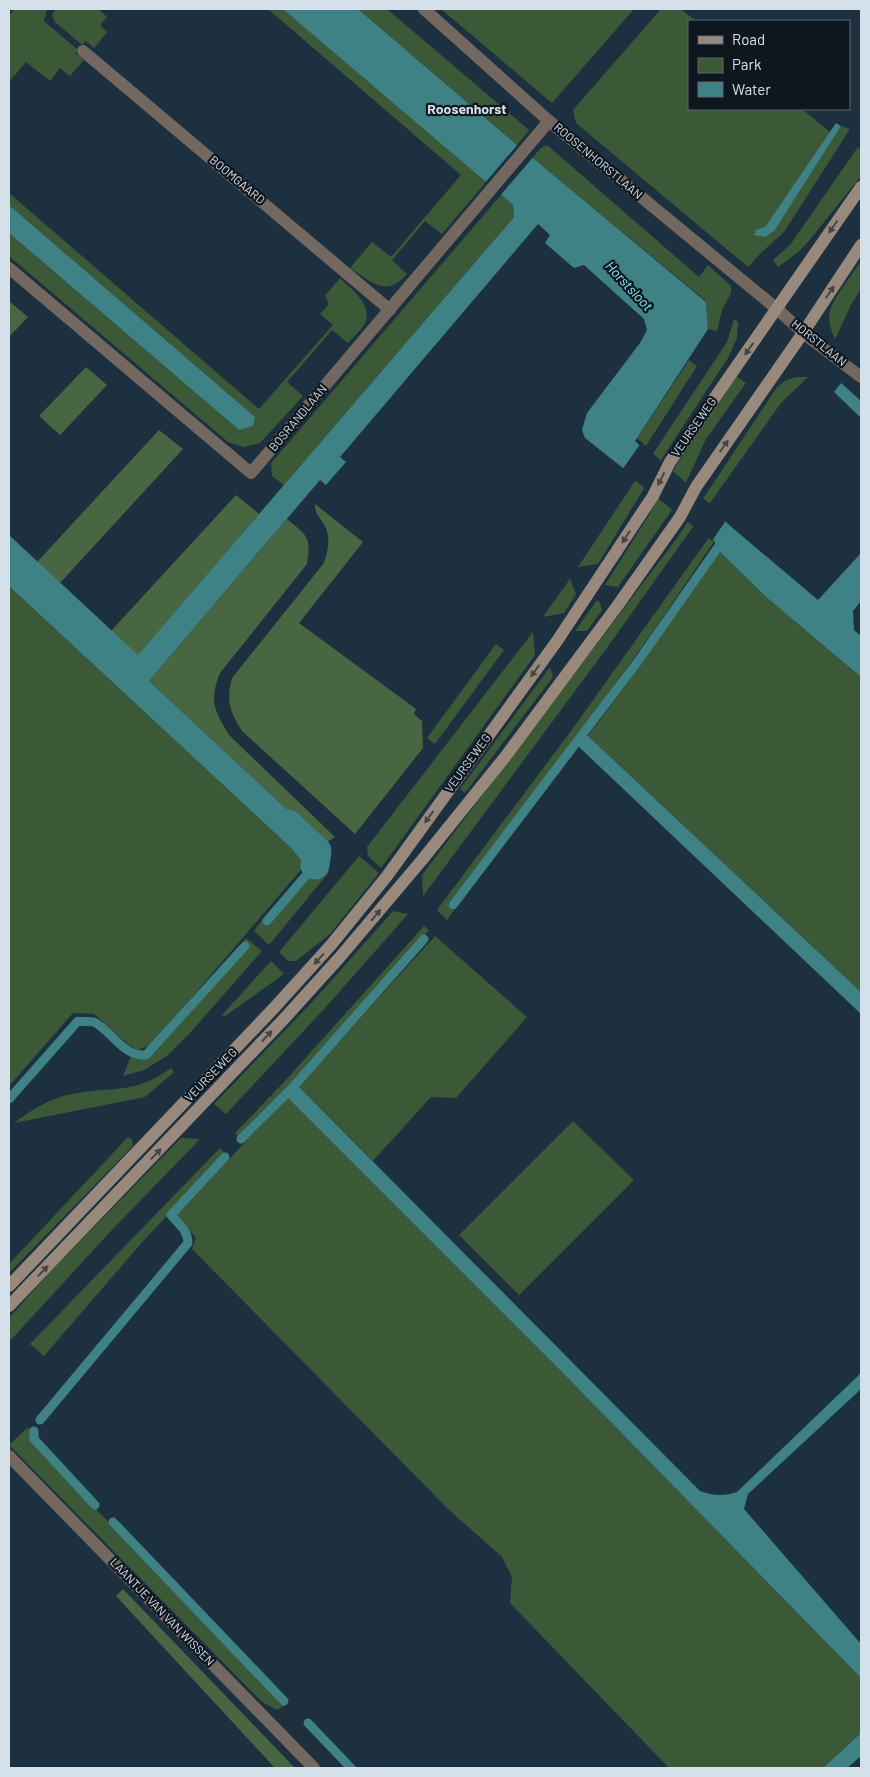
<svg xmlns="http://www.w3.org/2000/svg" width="870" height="1777" font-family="Barlow,sans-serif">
  <rect width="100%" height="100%" fill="#1d3040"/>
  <g fill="#3b5837">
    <polygon points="15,9 47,9 44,21 78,50 75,53 84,60 70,76 60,68 50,81 26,62 9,82 9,16"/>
    <polygon points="56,9 98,9 107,17 100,25 107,32 94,48 86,41 82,45 55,22 52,15"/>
    <path d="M268,9H284L486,182L442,234L425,221L392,260L407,274C386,298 372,282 350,268L372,242L391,257L461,175Z"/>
    <polygon points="358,9 387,9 529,130 517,145"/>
    <polygon points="441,9 634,9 552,103"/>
    <polygon points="661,9 681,9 696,21 689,21 689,109 802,109 830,132 765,227 757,230 766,237 775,230 841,126 850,129 784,232 762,252 748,267 576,123 573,110"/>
    <polygon points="547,145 699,277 708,265 731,286 731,293 722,310 717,331 708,329 706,301 532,158 541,148"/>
    <polygon points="858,147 861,152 861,176 808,242 797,253 778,267 773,260 790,245"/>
    <path d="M9,193L259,409L333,325L320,314L329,304L325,296L340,278C351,289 371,303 366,321C364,328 353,337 348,343L332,330L287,382L303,396L260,443L244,447L228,442L9,256V233L239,430L255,417L9,205Z"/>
    <polygon points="501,195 513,205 514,217 284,485 272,476 271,463"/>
    <path d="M861,261V289L851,305L835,339C832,332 829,324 829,316C830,301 853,274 861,261Z"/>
    <polygon points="734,319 738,322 737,338 728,358 668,449 598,564 578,567 727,342"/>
    <polygon points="689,360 697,366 646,446 637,438"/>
    <polygon points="736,376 746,383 706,439 676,504 618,587 605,585 649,515 677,464"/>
    <polygon points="798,377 808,377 781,403 604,652 423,896 422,875 677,538 777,387 786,380"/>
    <polygon points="710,536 715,540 655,629 578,735 448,904 454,910 447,920 437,910 571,731"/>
    <polygon points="718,550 766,597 861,677 861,992 588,736 643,662"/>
    <polygon points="570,579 576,594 564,613 543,617"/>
    <polygon points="9,586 291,848 305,865 152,1044 138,1050 129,1045 94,1014 73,1013 9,1086"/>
    <polygon points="597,600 600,603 602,610 587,631 575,631"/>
    <polygon points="533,632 535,655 381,868 368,856 367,847"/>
    <polygon points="496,644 504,650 435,744 427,738"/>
    <polygon points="550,667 553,677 465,793 460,789"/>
    <polygon points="359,856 379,873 330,934 296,961 288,961 279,952"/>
    <polygon points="320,863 329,872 269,945 254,931 262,920 269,926"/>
    <polygon points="393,911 408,914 325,1008 226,1114 214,1104 315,999"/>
    <polygon points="424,926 429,930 288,1086 238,1136 235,1133 284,1082"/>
    <polygon points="435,936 527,1017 456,1098 431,1097 373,1161 298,1086"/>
    <polygon points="246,938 262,951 190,1033 167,1056 144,1070 123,1076 131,1056 136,1059 148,1057 248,948 243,942"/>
    <polygon points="271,961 284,974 224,1017 222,1015"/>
    <path d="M171,1068L174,1072L145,1097L14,1123C31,1110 50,1098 72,1094C112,1086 134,1095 171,1068Z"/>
    <polygon points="287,1097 558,1368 861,1678 861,1733 823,1768 669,1768 510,1603 512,1577 502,1557 449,1510 192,1249 196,1238 177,1215"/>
    <polygon points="573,1121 634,1180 519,1295 459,1235"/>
    <polygon points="128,1137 132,1140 133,1146 9,1273 9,1264"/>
    <polygon points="181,1138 200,1139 110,1232 9,1342 9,1318 49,1273"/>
    <polygon points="220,1148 225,1154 144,1240 44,1356 30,1344"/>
    <polygon points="28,1427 31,1430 30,1441 286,1705 277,1710 262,1702 9,1445"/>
  </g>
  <g fill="#476641">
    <polygon points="9,301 28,317 9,337"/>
    <polygon points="86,367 107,385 60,435 39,416"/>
    <polygon points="159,430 183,449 60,583 37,562"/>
    <polygon points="236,495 259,514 138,656 111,631"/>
    <path d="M315,504L363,542L299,623L416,709L414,714L422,721L423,748L355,834L242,731C230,712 226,701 232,678L324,563C328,551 331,538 325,526C320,518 315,514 315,504Z"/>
    <path d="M287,519C308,536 311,537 307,564L220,673C209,701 214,710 229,735L335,837L319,847L294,816L149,681Z"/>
    <polygon points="123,1589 295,1768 275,1768 116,1596"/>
  </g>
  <g fill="#3e8285">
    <polygon points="283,9 358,9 517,145 706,302 708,329 635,441 735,530 818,600 861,553 861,601 853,611 854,630 861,636 861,677 766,597 718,550 714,540 585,438 582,430 587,413 640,343 647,330 644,319 584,265 574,268 545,243 550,235 538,224 340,457 346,462 326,485 320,480 149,681 294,816 319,847 305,865 291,848 9,586 9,535 138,655 514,217 513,205"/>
    <polygon points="836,123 841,126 775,230 766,237 754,235 756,230 765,227"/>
    <polygon points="9,205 255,417 253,426 239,430 9,233"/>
    <polygon points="841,383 861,401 861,418 834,392"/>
    <polygon points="578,735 588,736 861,992 861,1014 579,747"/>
    <path d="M288,1086H298L700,1491C714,1496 724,1496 737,1492L861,1373V1389L748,1494L744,1509L861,1644V1678L558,1368L287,1097Z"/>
    <polygon points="861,1733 861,1756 847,1768 823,1768"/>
  </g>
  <g fill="#1d3040">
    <polygon points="519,143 534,156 499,197 484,184"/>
    <polygon points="641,443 727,519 712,541 622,470"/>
  </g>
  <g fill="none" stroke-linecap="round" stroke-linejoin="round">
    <g stroke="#3e8285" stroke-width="9">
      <polyline points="453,905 639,660 723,540"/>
      <polyline points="267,921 315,865"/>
      <path d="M9,1099L78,1021C82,1022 90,1021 94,1022C112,1031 123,1057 146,1055L245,946"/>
      <polyline points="241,1139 293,1087 424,939"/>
      <path d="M40,1420L188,1243C188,1231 179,1224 171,1215L225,1157"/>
      <polyline points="34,1431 34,1439 95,1505"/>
      <polyline points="113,1522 284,1701"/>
      <polyline points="308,1723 351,1768"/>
    </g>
    <polyline stroke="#3e8285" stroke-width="29" points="288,824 317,851 315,865"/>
    <g stroke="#726860" stroke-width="12">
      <polyline points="424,9 549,121 777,309 807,336 861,377"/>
      <polyline points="83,51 390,310"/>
      <polyline points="9,268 251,473 549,121"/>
      <polyline points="9,1456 314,1768"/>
    </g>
    <g stroke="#98897c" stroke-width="12">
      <polyline points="9,1286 274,1008 331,945 387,876 557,641 653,496 670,462 861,187"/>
      <polyline points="9,1306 283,1020 340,957 422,860 505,757 618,605 680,517 696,487 803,333 861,245"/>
    </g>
  </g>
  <defs><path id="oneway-solid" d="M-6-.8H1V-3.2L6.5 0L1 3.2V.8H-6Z" transform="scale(1.25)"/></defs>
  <g fill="#464544">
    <use href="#oneway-solid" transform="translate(833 227) rotate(125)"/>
    <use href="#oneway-solid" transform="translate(830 292) rotate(-56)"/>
    <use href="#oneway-solid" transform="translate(749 349) rotate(125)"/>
    <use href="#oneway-solid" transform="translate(724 446) rotate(-55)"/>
    <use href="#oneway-solid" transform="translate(661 479) rotate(117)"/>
    <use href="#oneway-solid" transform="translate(626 537) rotate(123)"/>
    <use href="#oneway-solid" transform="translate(535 671) rotate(126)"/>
    <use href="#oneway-solid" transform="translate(429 817) rotate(126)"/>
    <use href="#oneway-solid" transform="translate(376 915) rotate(-50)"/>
    <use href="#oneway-solid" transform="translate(319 959) rotate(132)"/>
    <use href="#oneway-solid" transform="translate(267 1036) rotate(-47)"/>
    <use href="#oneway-solid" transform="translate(156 1154) rotate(-46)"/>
    <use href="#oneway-solid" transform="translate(43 1271) rotate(-46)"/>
  </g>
  <g text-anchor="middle" stroke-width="4.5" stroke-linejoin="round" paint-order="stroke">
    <g font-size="12" fill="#d4e0ea" stroke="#0f171e">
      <text transform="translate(598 161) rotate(40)" y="4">ROOSENHORSTLAAN</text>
      <text transform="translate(237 180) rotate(40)" y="4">BOOMGAARD</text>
      <text transform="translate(819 343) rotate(39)" y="4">HORSTLAAN</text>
      <text transform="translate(298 418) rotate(-50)" y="4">BOSRANDLAAN</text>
      <text transform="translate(694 427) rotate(-55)" y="4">VEURSEWEG</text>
      <text transform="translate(468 763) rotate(-54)" y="4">VEURSEWEG</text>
      <text transform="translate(211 1075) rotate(-46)" y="4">VEURSEWEG</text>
      <text transform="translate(162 1612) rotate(46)" y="4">LAANTJE VAN VAN WISSEN</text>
    </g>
    <g font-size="14" font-weight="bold" fill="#d4e0ea" stroke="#0f171e">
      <text x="467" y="114">Roosenhorst</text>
    </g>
    <g font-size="14" font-style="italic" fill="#87f2f5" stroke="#0f171e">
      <text transform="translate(629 286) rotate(47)" y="5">Horstsloot</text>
    </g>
  </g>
  <rect width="870" height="1777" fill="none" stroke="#d4e0ea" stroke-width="20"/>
  <rect x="688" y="20" width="162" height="90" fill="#0f171e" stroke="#5e6770"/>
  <rect x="698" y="36" width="25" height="8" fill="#98897c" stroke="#5e6770"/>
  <text x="732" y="45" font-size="15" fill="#d4e0ea">Road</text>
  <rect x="698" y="58" width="25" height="15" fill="#3b5837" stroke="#5e6770"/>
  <text x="732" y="70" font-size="15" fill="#d4e0ea">Park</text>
  <rect x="698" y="82" width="25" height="15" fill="#3e8285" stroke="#5e6770"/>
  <text x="732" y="95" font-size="15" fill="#d4e0ea">Water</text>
</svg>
